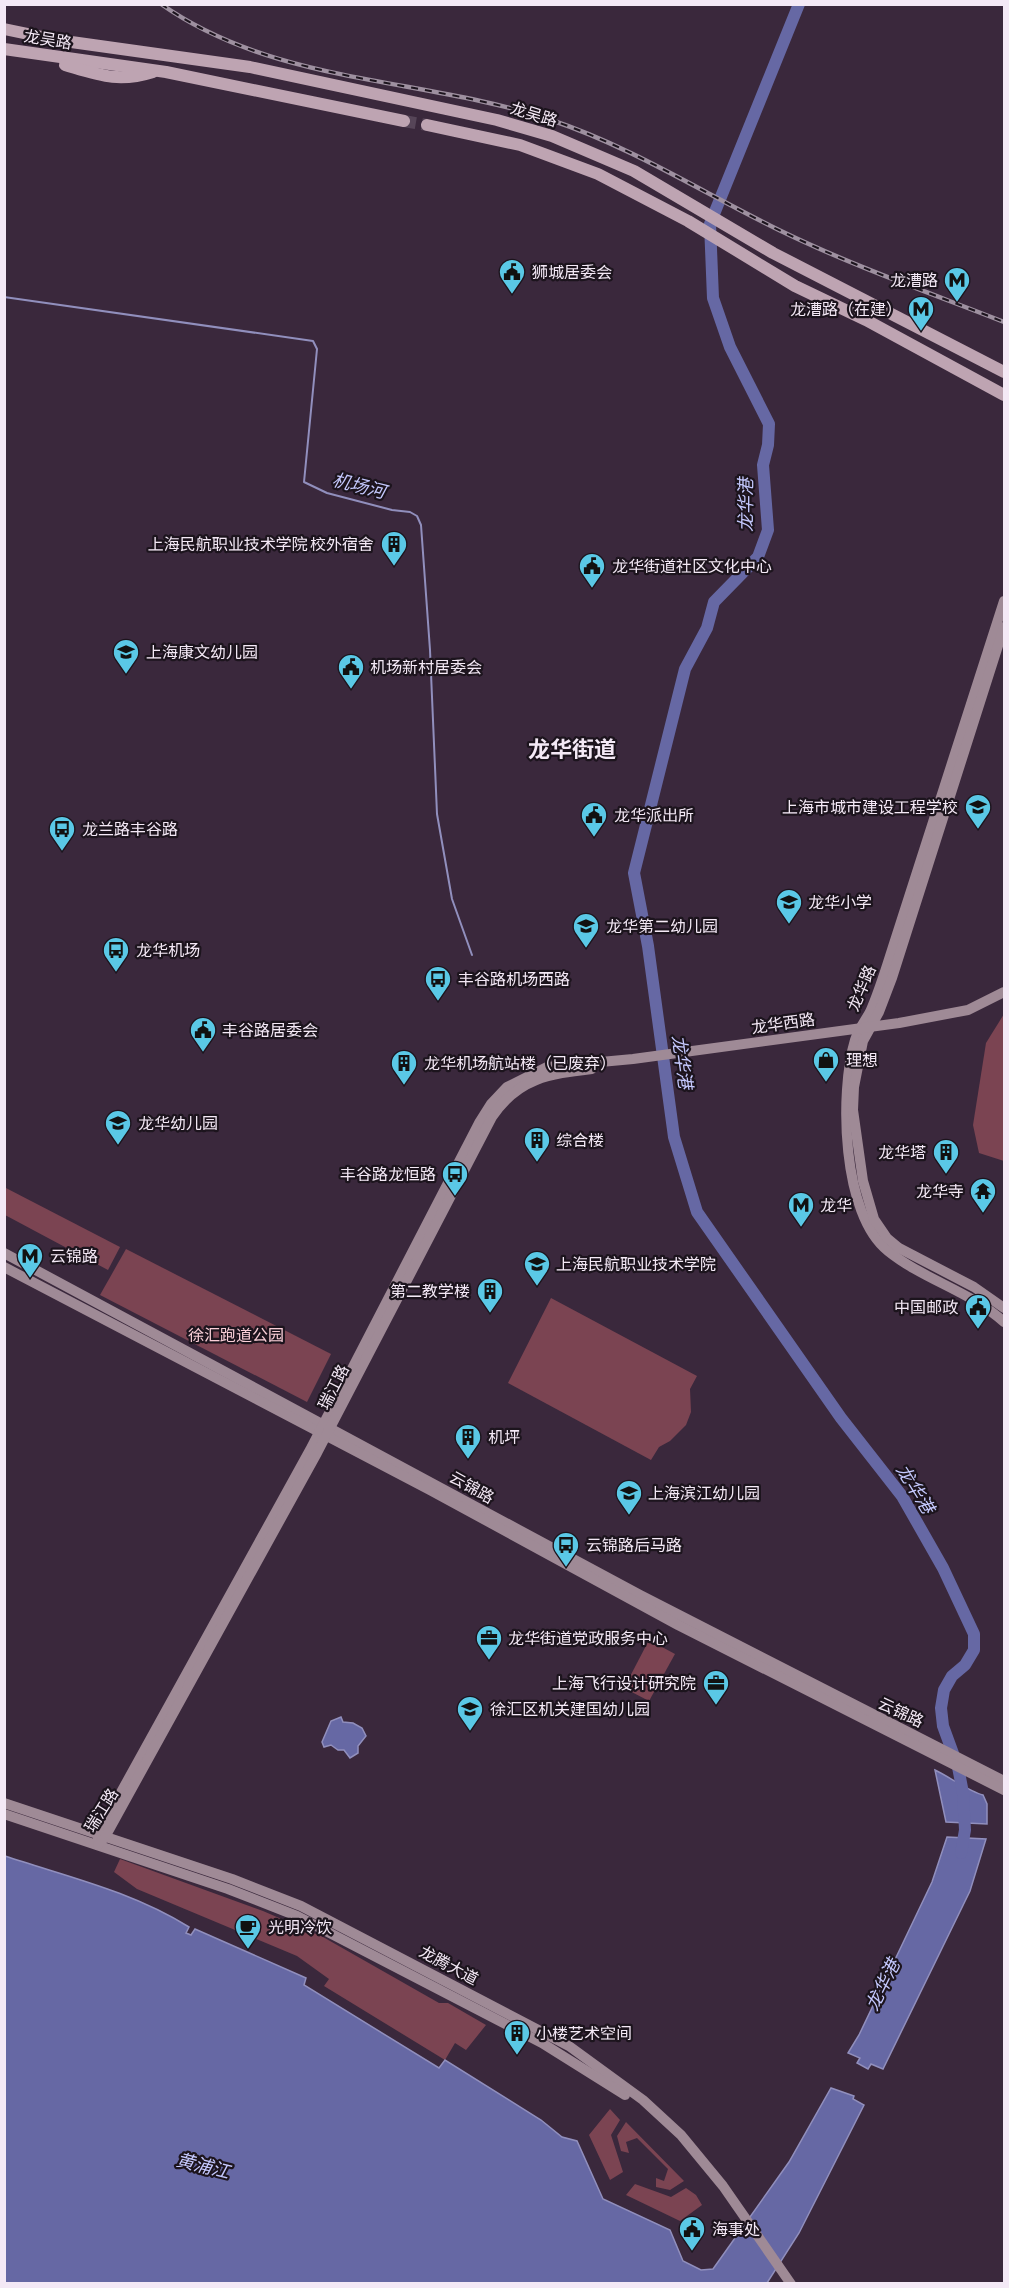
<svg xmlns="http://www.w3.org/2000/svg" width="1009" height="2288" font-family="'Asap Condensed','Noto Sans SC',sans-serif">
  <rect width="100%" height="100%" fill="#3a283c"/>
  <g fill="#7b4452">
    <polygon points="1004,1014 1004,1161 979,1153 973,1125 986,1043"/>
    <polygon points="4,1187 120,1247 108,1270 5,1215"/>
    <polygon points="126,1249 331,1354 307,1402 100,1295"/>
    <polygon points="551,1298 697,1376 690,1389 691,1412 686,1425 670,1441 659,1447 651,1460 508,1383"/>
    <polygon points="649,1640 675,1654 649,1701 624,1688"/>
    <polygon points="120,1859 263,1911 323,1937 439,2003 448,2003 486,2025 466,2050 455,2043 445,2060 324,1986 329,1979 297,1956 137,1889 114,1872"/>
    <polygon points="610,2109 620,2120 611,2135 623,2172 610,2180 589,2135"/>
    <polygon points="626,2122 684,2181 670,2190 656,2187 656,2178 664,2181 668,2169 637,2138 626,2142 629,2153 621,2151 617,2136"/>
    <polygon points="635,2184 671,2197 686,2188 696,2195 702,2205 680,2221 626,2195"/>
  </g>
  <g fill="#6668a4" stroke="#918fbd" stroke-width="1.5">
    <polygon points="341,1717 343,1722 353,1723 362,1728 366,1736 358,1746 358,1753 350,1758 344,1750 338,1750 331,1745 324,1747 322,1742 331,1721"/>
    <path d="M935,1770C948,1776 970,1792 983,1795L987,1804V1824L946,1822Z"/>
    <polygon points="947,1837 986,1839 970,1891 883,2069 871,2064 868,2069 857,2063 860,2058 848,2053 859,2035 932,1882"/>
    <path d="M5,1856C68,1877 131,1891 189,1927L186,1933L191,1935L195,1929L306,1978L304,1985L439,2068L445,2060L541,2120L562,2137L577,2141L603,2199L670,2230L683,2261L701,2270L713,2269L789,2162L831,2088L854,2096L853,2099L864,2105L799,2233L767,2283L5,2284Z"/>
  </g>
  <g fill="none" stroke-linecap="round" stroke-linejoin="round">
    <polyline stroke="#918fbd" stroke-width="2" points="4,297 313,341 317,349 304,482 327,493 392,510 410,512 417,516 421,525 430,650 437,814 452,899 472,955"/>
    <polyline stroke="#6668a4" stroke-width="12" points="799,4 710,224 713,298 730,347 769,424 768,445 763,465 768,530 758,557 714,602 707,628 685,669 634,873 648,946 674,1137 697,1212 841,1418 902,1496 943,1568 974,1634 974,1650 965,1665 952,1676 944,1690 941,1708 943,1726 958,1767 963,1793 965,1830 961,1853"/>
    <polyline stroke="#564558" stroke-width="12" stroke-dasharray="12 6" stroke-linecap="butt" points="404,121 427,125"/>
    <g stroke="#9f8a96" stroke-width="10">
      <path d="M1004,601L890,956C884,975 878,994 870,1012C865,1021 858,1030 855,1040C839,1093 842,1215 888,1251C924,1280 970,1291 1004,1322"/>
      <polyline points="1004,627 892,978 879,1012 863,1041 854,1087 853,1110 863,1181 874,1219 887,1238 899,1248 974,1287 1004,1308"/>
      <polyline points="4,1253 640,1595 1004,1781"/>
      <polyline points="4,1267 430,1490 678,1625 1004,1790"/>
      <polyline points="4,1803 232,1879 301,1906 569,2046 643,2100 681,2135 723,2186 791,2284"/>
      <polyline points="4,1814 228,1889 297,1916 542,2043 625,2095"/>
      <polyline points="98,1845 98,1834 310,1450 479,1123 491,1104 507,1087 547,1067 633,1059 899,1023 968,1010 1004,992"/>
      <path d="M98,1845L105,1837L317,1453L492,1117C518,1078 549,1074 592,1069"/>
    </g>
    <g stroke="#bea4b2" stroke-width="12">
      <polyline points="4,29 57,40 250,67 497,120 552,136 634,171 773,253 1004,372"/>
      <polyline points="4,49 166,72 404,121"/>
      <path d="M65,65C99,75 118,83 153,72"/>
      <polyline points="427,125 520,145 598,174 688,221 795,286 866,320 1004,395"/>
    </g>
    <g stroke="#9e90a0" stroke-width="4.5">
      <path id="rail" d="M161,4C276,85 422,77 551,120C632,147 705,194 781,231C853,266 930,293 1004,322"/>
    </g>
    <use href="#rail" stroke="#1c141d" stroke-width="2" stroke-dasharray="7" stroke-linecap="butt"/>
  </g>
  <defs>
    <g id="civic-pin" transform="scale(1.35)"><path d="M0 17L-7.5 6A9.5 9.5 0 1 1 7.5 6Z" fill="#5ac8e6" stroke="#1c141d"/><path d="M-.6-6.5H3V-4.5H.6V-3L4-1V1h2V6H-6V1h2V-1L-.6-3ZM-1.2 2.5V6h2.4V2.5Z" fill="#111"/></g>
    <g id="metro-pin" transform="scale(1.35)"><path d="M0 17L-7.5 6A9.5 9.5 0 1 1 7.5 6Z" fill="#5ac8e6" stroke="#1c141d"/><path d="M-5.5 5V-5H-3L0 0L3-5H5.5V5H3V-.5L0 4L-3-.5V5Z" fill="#111"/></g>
    <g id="building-pin" transform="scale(1.35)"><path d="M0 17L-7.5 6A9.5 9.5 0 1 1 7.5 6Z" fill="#5ac8e6" stroke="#1c141d"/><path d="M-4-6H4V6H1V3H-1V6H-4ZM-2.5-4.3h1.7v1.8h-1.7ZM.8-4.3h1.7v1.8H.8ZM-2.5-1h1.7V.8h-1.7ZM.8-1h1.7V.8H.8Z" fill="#111"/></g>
    <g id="school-pin" transform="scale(1.35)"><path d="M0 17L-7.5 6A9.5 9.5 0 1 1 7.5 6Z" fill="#5ac8e6" stroke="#1c141d"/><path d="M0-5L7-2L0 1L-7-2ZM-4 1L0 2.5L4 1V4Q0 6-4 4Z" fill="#111"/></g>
    <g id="bus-pin" transform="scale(1.35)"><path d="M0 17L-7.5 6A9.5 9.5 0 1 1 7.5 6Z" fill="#5ac8e6" stroke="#1c141d"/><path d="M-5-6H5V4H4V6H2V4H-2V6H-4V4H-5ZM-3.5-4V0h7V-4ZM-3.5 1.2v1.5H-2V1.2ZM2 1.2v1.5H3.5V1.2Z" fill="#111"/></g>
    <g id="shop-pin" transform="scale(1.35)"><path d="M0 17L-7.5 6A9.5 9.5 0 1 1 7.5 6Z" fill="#5ac8e6" stroke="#1c141d"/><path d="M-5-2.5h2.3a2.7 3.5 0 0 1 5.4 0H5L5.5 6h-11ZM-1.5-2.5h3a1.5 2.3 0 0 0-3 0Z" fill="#111"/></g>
    <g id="temple-pin" transform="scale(1.35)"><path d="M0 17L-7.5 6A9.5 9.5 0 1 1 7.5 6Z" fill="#5ac8e6" stroke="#1c141d"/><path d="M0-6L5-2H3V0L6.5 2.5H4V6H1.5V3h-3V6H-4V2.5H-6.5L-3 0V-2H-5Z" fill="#111"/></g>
    <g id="university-pin" transform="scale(1.35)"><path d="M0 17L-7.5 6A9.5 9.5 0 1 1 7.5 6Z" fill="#5ac8e6" stroke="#1c141d"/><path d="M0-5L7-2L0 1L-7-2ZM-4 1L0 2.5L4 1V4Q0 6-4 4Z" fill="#111"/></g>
    <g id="office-pin" transform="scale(1.35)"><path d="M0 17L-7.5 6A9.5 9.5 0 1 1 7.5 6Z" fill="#5ac8e6" stroke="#1c141d"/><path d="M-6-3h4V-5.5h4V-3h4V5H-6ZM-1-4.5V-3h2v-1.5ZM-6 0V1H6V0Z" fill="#111"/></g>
    <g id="cafe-pin" transform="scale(1.35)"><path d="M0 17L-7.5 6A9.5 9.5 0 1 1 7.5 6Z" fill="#5ac8e6" stroke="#1c141d"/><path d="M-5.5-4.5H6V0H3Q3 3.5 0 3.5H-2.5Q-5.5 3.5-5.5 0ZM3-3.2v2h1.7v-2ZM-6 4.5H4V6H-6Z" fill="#111"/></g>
  </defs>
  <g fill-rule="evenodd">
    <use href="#civic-pin" x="512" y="272"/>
    <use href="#metro-pin" x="957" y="280"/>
    <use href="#metro-pin" x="921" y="309"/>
    <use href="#building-pin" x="394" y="544"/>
    <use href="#civic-pin" x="592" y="566"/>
    <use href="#school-pin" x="126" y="652"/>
    <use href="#civic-pin" x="351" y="667"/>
    <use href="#school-pin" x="978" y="807"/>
    <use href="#civic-pin" x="594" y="815"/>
    <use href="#bus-pin" x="62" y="829"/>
    <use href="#school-pin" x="789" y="902"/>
    <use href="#school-pin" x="586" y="926"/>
    <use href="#bus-pin" x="116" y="950"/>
    <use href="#bus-pin" x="438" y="979"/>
    <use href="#civic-pin" x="203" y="1030"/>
    <use href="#shop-pin" x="826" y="1060"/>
    <use href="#building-pin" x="404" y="1063"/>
    <use href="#school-pin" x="118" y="1123"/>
    <use href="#building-pin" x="537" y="1140"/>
    <use href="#building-pin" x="946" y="1152"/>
    <use href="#bus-pin" x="455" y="1174"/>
    <use href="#temple-pin" x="983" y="1191"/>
    <use href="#metro-pin" x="801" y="1205"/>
    <use href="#metro-pin" x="30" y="1256"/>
    <use href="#university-pin" x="537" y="1264"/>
    <use href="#building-pin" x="490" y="1291"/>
    <use href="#civic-pin" x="978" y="1307"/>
    <use href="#building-pin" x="468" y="1437"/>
    <use href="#school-pin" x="629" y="1493"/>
    <use href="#bus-pin" x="566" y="1545"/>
    <use href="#office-pin" x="489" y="1638"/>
    <use href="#office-pin" x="716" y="1683"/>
    <use href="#school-pin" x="470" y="1709"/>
    <use href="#cafe-pin" x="248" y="1927"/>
    <use href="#building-pin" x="517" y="2033"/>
    <use href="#civic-pin" x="692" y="2229"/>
  </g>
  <g text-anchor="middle" stroke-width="4.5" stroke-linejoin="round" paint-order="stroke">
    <g font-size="16" fill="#f4e9f6" stroke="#1c141d">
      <text transform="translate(48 39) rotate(9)" y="6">龙吴路</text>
      <text transform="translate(534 114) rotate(17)" y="6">龙吴路</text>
      <text transform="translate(861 988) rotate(-67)" y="6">龙华路</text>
      <text transform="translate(783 1023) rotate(-8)" y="6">龙华西路</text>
      <text transform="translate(333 1387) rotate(-63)" y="6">瑞江路</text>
      <text transform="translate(472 1487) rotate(29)" y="6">云锦路</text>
      <text transform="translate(901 1712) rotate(25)" y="6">云锦路</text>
      <text transform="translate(101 1810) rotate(-58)" y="6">瑞江路</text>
      <text transform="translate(449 1965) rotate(28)" y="6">龙腾大道</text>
    </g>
    <g font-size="16" fill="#f4e9f6" stroke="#1c141d" text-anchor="start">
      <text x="532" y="278">狮城居委会</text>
      <text x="938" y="286" text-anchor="end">龙漕路</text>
      <text x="902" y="315" text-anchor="end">龙漕路（在建）</text>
      <text x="374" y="550" text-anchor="end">上海民航职业技术学院 校外宿舍</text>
      <text x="612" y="572">龙华街道社区文化中心</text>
      <text x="146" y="658">上海康文幼儿园</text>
      <text x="370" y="673">机场新村居委会</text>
      <text x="958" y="813" text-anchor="end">上海市城市建设工程学校</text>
      <text x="614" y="821">龙华派出所</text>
      <text x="82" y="835">龙兰路丰谷路</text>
      <text x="808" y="908">龙华小学</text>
      <text x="606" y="932">龙华第二幼儿园</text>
      <text x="136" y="956">龙华机场</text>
      <text x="458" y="985">丰谷路机场西路</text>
      <text x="222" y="1036">丰谷路居委会</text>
      <text x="846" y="1066">理想</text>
      <text x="424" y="1069">龙华机场航站楼（已废弃）</text>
      <text x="138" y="1129">龙华幼儿园</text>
      <text x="556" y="1146">综合楼</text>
      <text x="926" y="1158" text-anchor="end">龙华塔</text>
      <text x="436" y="1180" text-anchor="end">丰谷路龙恒路</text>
      <text x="964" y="1197" text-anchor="end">龙华寺</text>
      <text x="820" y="1211">龙华</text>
      <text x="50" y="1262">云锦路</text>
      <text x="556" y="1270">上海民航职业技术学院</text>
      <text x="470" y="1297" text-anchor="end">第二教学楼</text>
      <text x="958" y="1313" text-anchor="end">中国邮政</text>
      <text x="488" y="1443">机坪</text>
      <text x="648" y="1499">上海滨江幼儿园</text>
      <text x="586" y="1551">云锦路后马路</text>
      <text x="508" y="1644">龙华街道党政服务中心</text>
      <text x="696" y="1689" text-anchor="end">上海飞行设计研究院</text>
      <text x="490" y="1715">徐汇区机关建国幼儿园</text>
      <text x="268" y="1933">光明冷饮</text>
      <text x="536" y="2039">小楼艺术空间</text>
      <text x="712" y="2235">海事处</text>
    </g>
    <g font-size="16" fill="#facfd8" stroke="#1c141d">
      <text x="236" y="1341">徐汇跑道公园</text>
    </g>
    <g font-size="18" font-style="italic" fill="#c5c9fe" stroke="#1c141d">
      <text transform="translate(359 486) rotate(14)" y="6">机场河</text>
      <text transform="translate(746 505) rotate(-90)" y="6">龙华港</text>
      <text transform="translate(682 1062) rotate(82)" y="6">龙华港</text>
      <text transform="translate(915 1489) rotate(58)" y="6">龙华港</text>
      <text transform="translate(883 1985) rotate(-64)" y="6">龙华港</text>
      <text transform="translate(203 2166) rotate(14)" y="6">黄浦江</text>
    </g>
    <g font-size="22" font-weight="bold" fill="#f4e9f6" stroke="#1c141d">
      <text x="572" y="757">龙华街道</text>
    </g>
  </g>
  <rect width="1009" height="2288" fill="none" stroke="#f4e9f6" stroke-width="12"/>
</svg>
